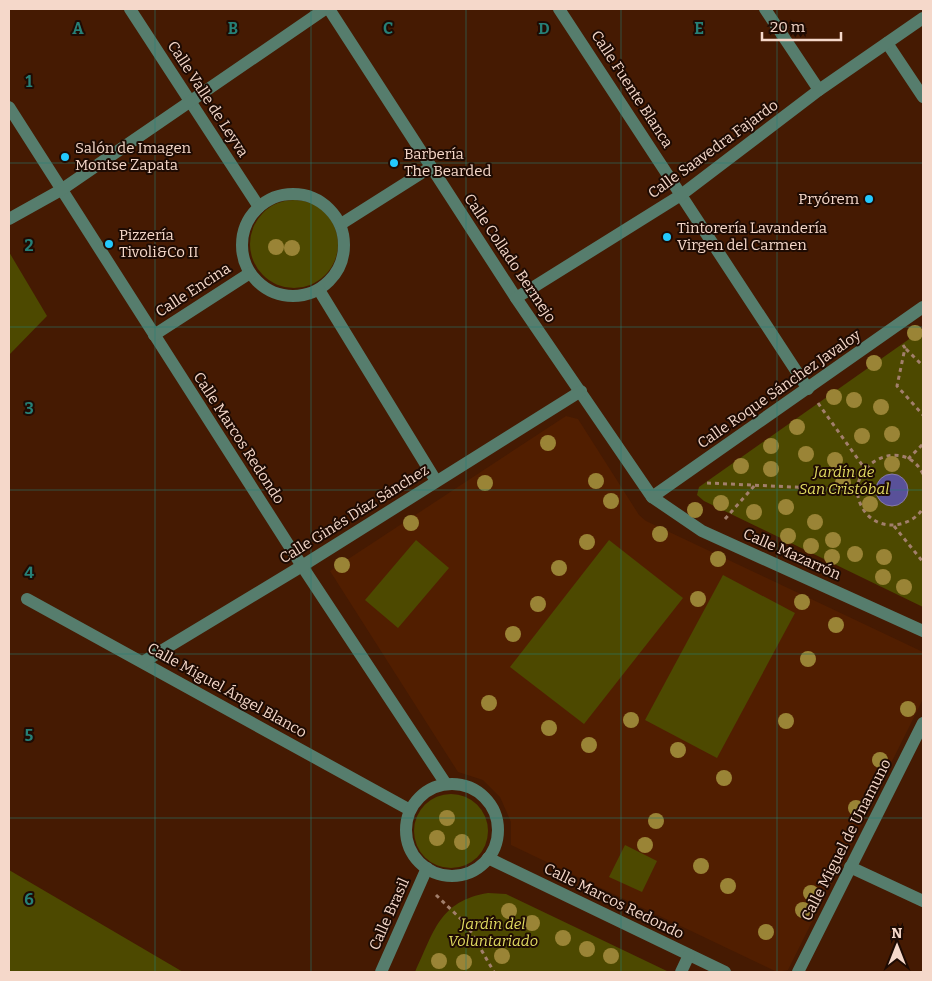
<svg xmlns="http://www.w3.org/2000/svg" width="932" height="981" font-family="Bitter,serif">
  <rect width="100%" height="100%" fill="#451a02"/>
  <polygon fill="#511e00" points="566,416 578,419 639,515 646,521 923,652 923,699 788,970 777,972 511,845 511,822 500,797 483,780 458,772 330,571"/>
  <g fill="#4d4900">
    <circle cx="294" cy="244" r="44"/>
    <polygon points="9,252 47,316 9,355"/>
    <polygon points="922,330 923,331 923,607 704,501 697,495 699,487"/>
    <polygon points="416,540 449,568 398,628 365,600"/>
    <polygon points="609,540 683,598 584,724 510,667"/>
    <polygon points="723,575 795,613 717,758 645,720"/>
    <circle cx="451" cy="831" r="37"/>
    <polygon points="625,845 657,861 642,892 609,877"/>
    <polygon points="9,870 183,972 9,972"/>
    <path d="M488,893L506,894L669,972H415C434,932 439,901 488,893Z"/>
  </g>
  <circle fill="#595199" stroke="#887aa8" cx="892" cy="490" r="16"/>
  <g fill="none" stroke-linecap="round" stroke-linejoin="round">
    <g stroke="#a27f6c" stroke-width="3" stroke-dasharray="4 4" stroke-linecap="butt">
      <polyline points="903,345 905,348 897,386 923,415"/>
      <polyline points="906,349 923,366"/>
      <polyline points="818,403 865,469"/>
      <polyline points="908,459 923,444"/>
      <path d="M923,474C902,431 835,470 865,512C871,520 881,525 891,525C904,525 917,519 923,508"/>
      <polyline points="707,483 858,490"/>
      <polyline points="725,519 755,485"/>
      <polyline points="894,526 923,562"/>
      <polyline points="436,895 467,925 494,972"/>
    </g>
    <g stroke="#567d6d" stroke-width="12">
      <polyline points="130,9 259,207"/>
      <polyline points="329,9 516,298 652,497 702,531 923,631"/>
      <polyline points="559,9 808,389"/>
      <polyline points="765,9 819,90"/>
      <polyline points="887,43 923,97"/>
      <polyline points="9,107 302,566 446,784"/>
      <circle cx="293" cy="245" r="51"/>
      <polyline points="9,219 61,190 325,9"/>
      <polyline points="341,224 431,167"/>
      <polyline points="319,290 436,481"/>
      <polyline points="516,298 681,195 819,90 923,18"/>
      <polyline points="154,335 250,273"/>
      <polyline points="652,497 923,307"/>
      <polyline points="27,599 410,810"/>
      <polyline points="143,662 302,566 581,391"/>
      <circle cx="452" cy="830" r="46"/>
      <polyline points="488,858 725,972"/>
      <polyline points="850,867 923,901"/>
      <polyline points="381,972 427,868"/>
      <polyline points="681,972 689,955"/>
      <polyline points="798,972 923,723"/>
    </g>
  </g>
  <g fill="#9a8436">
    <circle cx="276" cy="247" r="8"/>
    <circle cx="292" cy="248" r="8"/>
    <circle cx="915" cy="333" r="8"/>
    <circle cx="874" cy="363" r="8"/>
    <circle cx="834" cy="397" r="8"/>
    <circle cx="854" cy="400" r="8"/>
    <circle cx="881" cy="407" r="8"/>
    <circle cx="797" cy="427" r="8"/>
    <circle cx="892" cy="434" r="8"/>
    <circle cx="862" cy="436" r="8"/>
    <circle cx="548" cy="443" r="8"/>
    <circle cx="771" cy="446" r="8"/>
    <circle cx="806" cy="454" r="8"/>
    <circle cx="835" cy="460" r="8"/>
    <circle cx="892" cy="464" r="8"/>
    <circle cx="741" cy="466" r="8"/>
    <circle cx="771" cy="469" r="8"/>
    <circle cx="596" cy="481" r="8"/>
    <circle cx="485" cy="483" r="8"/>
    <circle cx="843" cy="483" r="8"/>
    <circle cx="611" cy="501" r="8"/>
    <circle cx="721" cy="503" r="8"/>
    <circle cx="870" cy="504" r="8"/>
    <circle cx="786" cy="507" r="8"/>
    <circle cx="695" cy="510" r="8"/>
    <circle cx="754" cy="512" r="8"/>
    <circle cx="815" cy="522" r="8"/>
    <circle cx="411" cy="523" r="8"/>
    <circle cx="660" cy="534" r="8"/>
    <circle cx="788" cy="536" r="8"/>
    <circle cx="833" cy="540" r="8"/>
    <circle cx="587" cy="542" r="8"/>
    <circle cx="811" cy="546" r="8"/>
    <circle cx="855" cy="554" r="8"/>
    <circle cx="832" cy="557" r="8"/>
    <circle cx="884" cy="557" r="8"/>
    <circle cx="718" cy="559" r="8"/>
    <circle cx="342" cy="565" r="8"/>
    <circle cx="559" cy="568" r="8"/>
    <circle cx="883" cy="577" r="8"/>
    <circle cx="904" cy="587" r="8"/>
    <circle cx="698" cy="599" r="8"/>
    <circle cx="802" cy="602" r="8"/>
    <circle cx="538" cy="604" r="8"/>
    <circle cx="836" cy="625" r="8"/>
    <circle cx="513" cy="634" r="8"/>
    <circle cx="808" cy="659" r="8"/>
    <circle cx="489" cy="703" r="8"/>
    <circle cx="908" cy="709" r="8"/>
    <circle cx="631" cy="720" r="8"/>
    <circle cx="786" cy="721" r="8"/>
    <circle cx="549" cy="728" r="8"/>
    <circle cx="589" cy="745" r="8"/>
    <circle cx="678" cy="750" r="8"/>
    <circle cx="880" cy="760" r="8"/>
    <circle cx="724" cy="778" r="8"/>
    <circle cx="856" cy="808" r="8"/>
    <circle cx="447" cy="818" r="8"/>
    <circle cx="656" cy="821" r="8"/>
    <circle cx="437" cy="838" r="8"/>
    <circle cx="462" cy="842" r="8"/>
    <circle cx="645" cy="845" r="8"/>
    <circle cx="701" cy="866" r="8"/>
    <circle cx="728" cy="886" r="8"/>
    <circle cx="811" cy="893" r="8"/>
    <circle cx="803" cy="910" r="8"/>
    <circle cx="509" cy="911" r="8"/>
    <circle cx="532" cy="923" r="8"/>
    <circle cx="766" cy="932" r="8"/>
    <circle cx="563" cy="938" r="8"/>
    <circle cx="587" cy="949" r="8"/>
    <circle cx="502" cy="956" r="8"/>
    <circle cx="611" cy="956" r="8"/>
    <circle cx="439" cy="961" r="8"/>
    <circle cx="464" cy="962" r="8"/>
  </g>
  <path fill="none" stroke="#268077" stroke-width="1" stroke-opacity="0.55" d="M155,9V972M311,9V972M466,9V972M621,9V972M777,9V972M9,163H923M9,327H923M9,490H923M9,654H923M9,818H923"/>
  <g fill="#23c9fe" stroke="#1e0b03" stroke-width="2">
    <circle cx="65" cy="157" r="5"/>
    <circle cx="394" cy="163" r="5"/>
    <circle cx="869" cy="199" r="5"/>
    <circle cx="667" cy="237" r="5"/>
    <circle cx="109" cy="244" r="5"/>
  </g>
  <g text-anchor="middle" stroke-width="4" stroke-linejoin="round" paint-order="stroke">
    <g font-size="15" fill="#f5d8ca" stroke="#1e0b03">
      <text transform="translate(632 89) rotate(57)" y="5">Calle Fuente Blanca</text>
      <text transform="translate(208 99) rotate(57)" y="5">Calle Valle de Leyva</text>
      <text transform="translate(713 149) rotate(-36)" y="5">Calle Saavedra Fajardo</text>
      <text transform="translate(510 258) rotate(56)" y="5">Calle Collado Bermejo</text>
      <text transform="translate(193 290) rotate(-33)" y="5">Calle Encina</text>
      <text transform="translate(779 389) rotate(-35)" y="5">Calle Roque Sánchez Javaloy</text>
      <text transform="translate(239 438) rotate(57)" y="5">Calle Marcos Redondo</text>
      <text transform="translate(354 514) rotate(-32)" y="5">Calle Ginés Díaz Sánchez</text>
      <text transform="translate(792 554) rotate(24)" y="5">Calle Mazarrón</text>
      <text transform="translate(227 690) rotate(29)" y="5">Calle Miguel Ángel Blanco</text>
      <text transform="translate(846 840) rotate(-63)" y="5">Calle Miguel de Unamuno</text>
      <text transform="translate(614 901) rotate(26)" y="5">Calle Marcos Redondo</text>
      <text transform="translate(389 914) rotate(-66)" y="5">Calle Brasil</text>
    </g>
    <g font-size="15" fill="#f5d8ca" stroke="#1e0b03" text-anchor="start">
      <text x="75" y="153">Salón de Imagen<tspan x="75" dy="17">Montse Zapata</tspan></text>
      <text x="404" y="159">Barbería<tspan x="404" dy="17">The Bearded</tspan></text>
      <text x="859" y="204" text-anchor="end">Pryórem</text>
      <text x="677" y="233">Tintorería Lavandería<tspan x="677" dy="17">Virgen del Carmen</tspan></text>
      <text x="119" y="240">Pizzería<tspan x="119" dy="17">Tivoli&amp;Co II</tspan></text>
    </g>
    <g font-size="15" font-style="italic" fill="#e0da60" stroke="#1e0b03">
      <text x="844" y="477">Jardín de<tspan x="844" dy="17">San Cristóbal</tspan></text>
      <text x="493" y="929">Jardín del<tspan x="493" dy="17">Voluntariado</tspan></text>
    </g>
  </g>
  <g font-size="16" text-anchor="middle" font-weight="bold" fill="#268077" stroke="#1e0b03" stroke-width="4" stroke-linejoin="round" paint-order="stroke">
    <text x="78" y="34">A</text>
    <text x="233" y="34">B</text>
    <text x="388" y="34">C</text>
    <text x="544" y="34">D</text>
    <text x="699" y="34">E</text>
    <text x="29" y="87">1</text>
    <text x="29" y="251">2</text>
    <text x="29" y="414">3</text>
    <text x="29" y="578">4</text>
    <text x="29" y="741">5</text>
    <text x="29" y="905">6</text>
  </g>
  <rect width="932" height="981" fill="none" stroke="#f5d8ca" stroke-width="20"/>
  <g transform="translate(897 946)" stroke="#1e0b03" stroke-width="4" paint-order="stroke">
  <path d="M0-4L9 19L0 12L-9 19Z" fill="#f5d8ca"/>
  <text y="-8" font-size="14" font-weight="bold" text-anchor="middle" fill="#f5d8ca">N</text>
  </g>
  <path d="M762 32v8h79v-8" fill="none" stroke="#f5d8ca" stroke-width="2.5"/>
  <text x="770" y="32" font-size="15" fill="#f5d8ca" stroke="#1e0b03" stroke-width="4" paint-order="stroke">20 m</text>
</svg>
